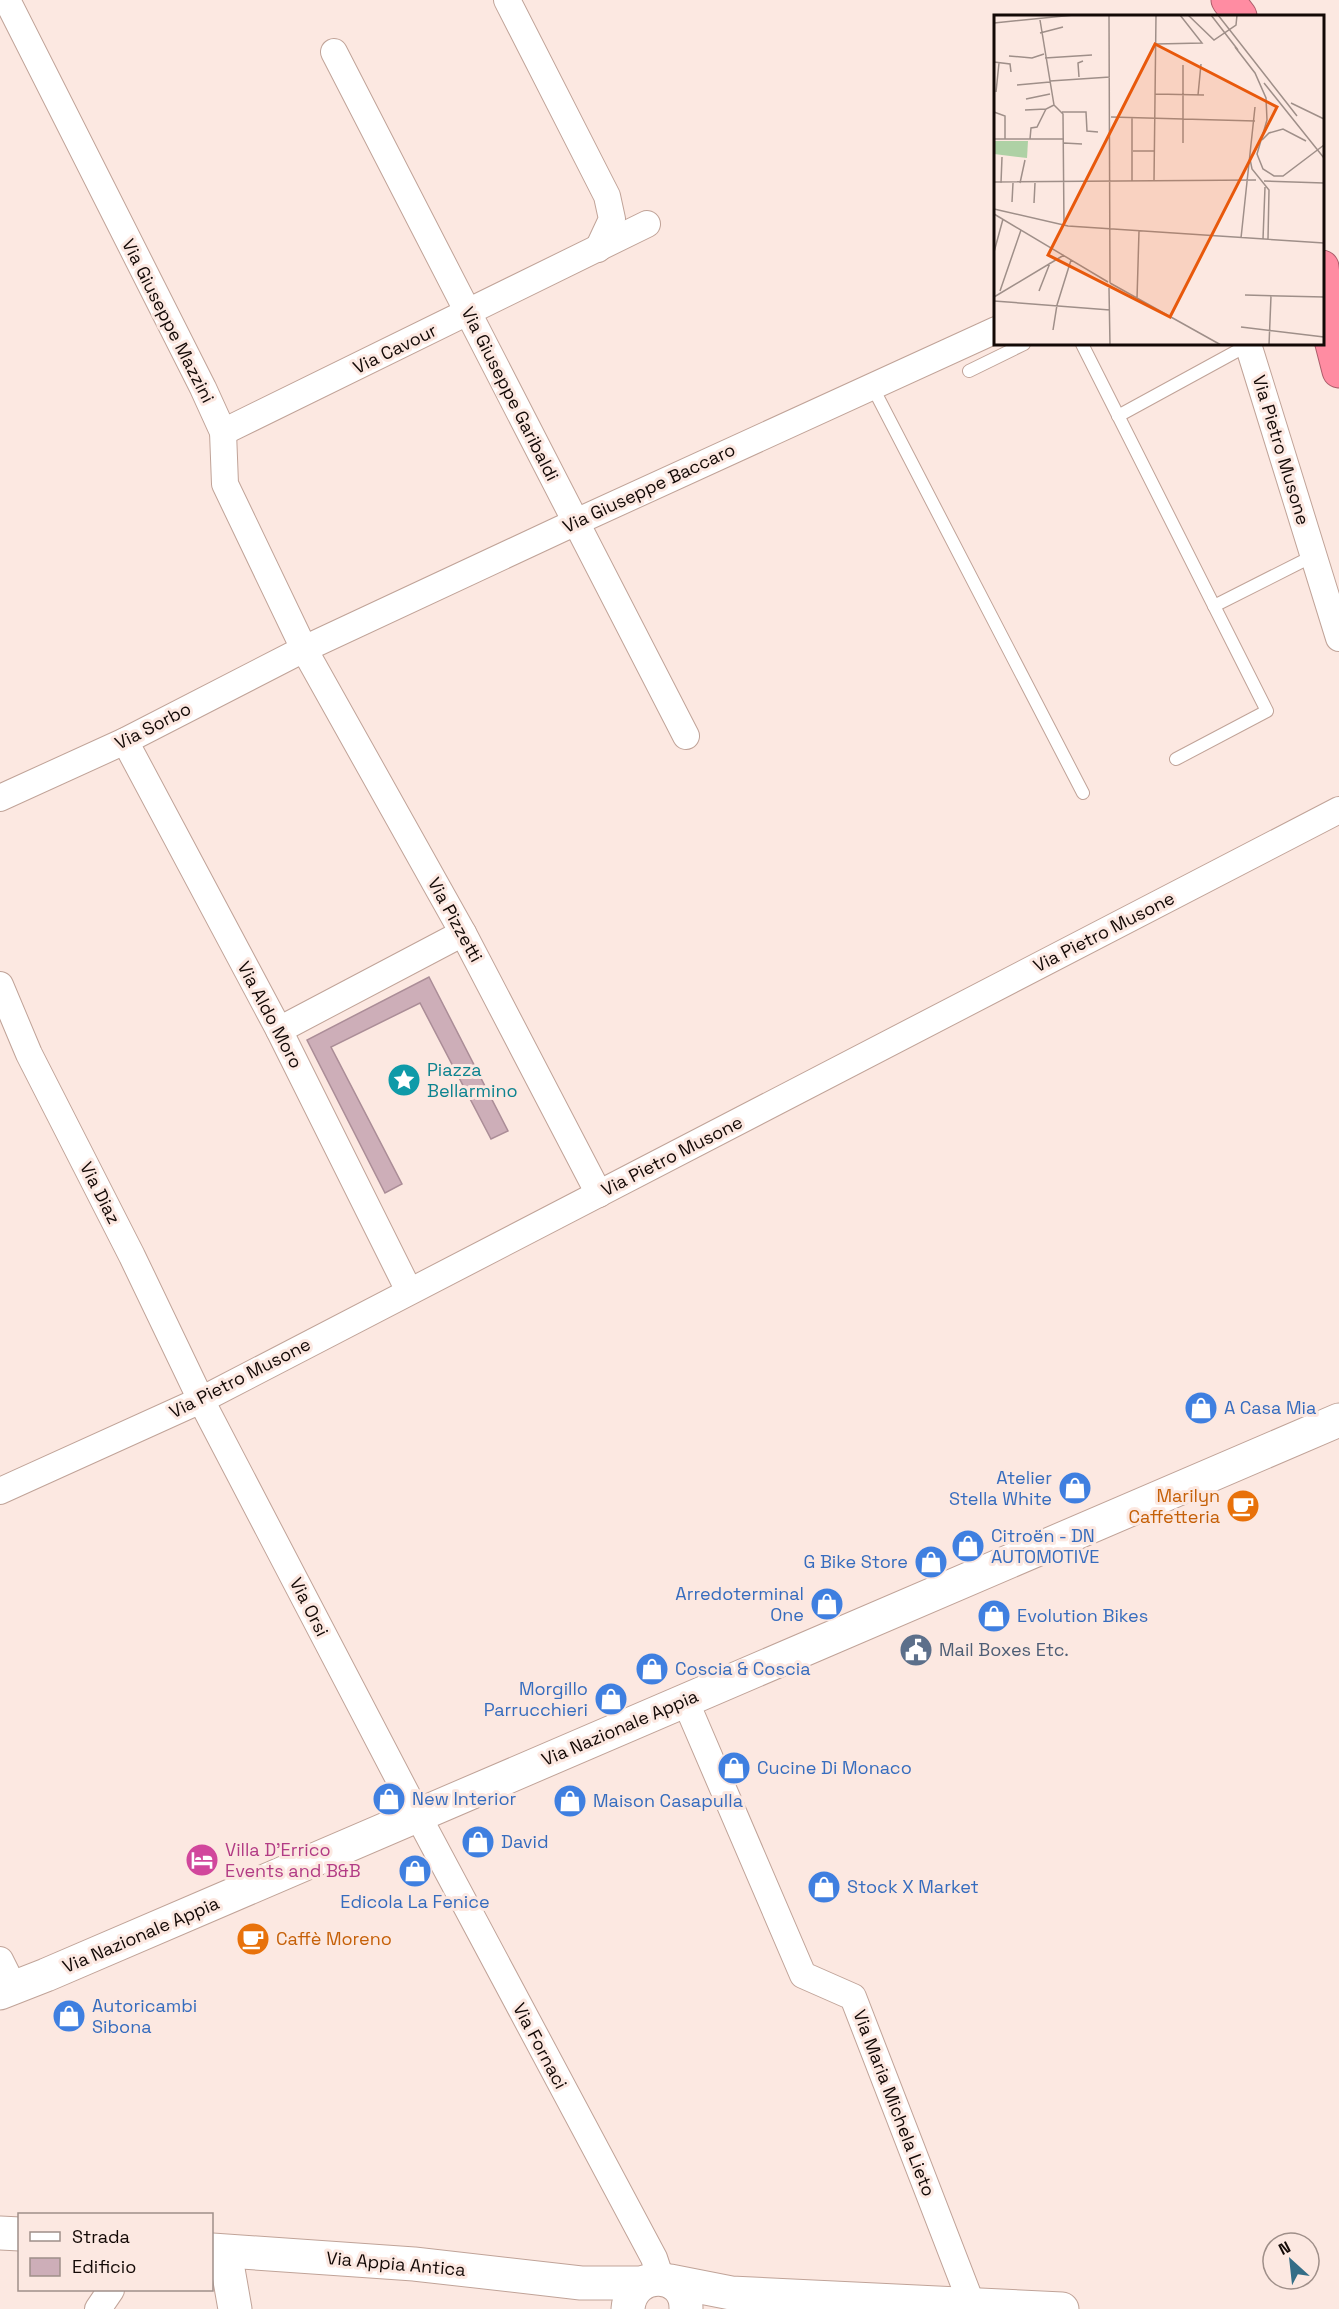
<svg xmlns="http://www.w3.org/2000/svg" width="1339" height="2309" font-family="'Space Grotesk',sans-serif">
  <rect width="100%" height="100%" fill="#fce8e1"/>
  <polygon fill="#cdaeb8" stroke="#ab8d97" stroke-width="1.5" points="429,977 508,1131 491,1139 420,1003 331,1047 402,1184 385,1193 307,1040"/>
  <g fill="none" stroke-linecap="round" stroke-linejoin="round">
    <g stroke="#c0a398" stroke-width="14">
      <g id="lane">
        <polyline points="1082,344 1267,711 1176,759"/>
        <polyline points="969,371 1024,344"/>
        <polyline points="872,386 1083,793"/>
        <polyline points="1118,416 1248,345"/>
        <polyline points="1214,606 1313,556"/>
      </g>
    </g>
    <g stroke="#c0a398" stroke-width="28">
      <g id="street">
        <polyline points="7,0 203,388 223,432 225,484 304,649 463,933 599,1194"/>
        <polyline points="507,0 607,196 612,219 598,249"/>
        <polyline points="334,52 686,736"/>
        <polyline points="1248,344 1339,638"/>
        <polyline points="223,432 647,224"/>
        <polyline points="125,741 279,1030 409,1291"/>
        <polyline points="0,798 125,741 304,649 576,522 996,330"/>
        <polyline points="0,985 29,1054 132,1256 201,1400 417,1814 654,2258 661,2279"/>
        <polyline points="279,1030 463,933"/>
        <polyline points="0,1491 201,1400 1339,810"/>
        <polyline points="685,1700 803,1975 853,1997 972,2305"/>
        <polyline points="0,1960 14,1988"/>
        <polyline points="98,2309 111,2290"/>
      </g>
    </g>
    <g stroke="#c0a398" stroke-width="35">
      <g id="secondary">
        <polyline points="0,1993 46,1975 1339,1420"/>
        <polyline points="0,2233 20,2234"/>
        <polyline points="212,2250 414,2264 581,2283 642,2283"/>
        <polyline points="225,2252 235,2309"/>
        <polyline points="670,2281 731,2293 1062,2309"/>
        <path d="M628,2309C631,2269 687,2270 686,2309"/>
      </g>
    </g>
    <g stroke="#ac5e6b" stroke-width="35">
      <g id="highway">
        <polyline points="1228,0 1240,16"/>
        <polyline points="1322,267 1331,340 1339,371"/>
      </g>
    </g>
    <use href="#lane" stroke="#fff" stroke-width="12"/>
    <use href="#street" stroke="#fff" stroke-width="26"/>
    <use href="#secondary" stroke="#fff" stroke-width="33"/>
    <use href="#highway" stroke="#ff8ca2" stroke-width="33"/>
  </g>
  <defs>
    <g id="sight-disc" transform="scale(1.725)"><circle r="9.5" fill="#0f9aa8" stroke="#fce8e1"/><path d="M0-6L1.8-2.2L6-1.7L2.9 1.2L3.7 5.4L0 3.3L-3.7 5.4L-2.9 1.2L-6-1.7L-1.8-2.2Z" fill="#fff"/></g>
    <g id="shop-disc" transform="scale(1.725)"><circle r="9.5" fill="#3f7fe0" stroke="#fce8e1"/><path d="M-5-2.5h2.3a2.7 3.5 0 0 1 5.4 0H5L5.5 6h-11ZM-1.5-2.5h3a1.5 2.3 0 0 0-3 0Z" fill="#fff"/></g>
    <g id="cafe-disc" transform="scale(1.725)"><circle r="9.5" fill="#e8710a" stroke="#fce8e1"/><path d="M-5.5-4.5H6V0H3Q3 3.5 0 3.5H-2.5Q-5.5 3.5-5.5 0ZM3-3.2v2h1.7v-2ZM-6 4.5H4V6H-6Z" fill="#fff"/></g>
    <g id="civic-disc" transform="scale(1.725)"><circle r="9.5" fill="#5c6f8a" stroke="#fce8e1"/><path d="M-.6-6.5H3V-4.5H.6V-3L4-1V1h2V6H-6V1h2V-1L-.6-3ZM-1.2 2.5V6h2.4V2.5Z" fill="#fff"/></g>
    <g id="hotel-disc" transform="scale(1.725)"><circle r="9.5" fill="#d1479c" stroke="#fce8e1"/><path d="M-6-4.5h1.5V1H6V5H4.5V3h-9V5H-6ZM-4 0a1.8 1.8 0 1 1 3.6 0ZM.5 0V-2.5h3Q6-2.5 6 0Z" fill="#fff"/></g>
  </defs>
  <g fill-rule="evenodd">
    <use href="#sight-disc" x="404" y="1080"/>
    <use href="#shop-disc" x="1201" y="1408"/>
    <use href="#shop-disc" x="1075" y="1488"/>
    <use href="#cafe-disc" x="1243" y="1506"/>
    <use href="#shop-disc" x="968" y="1546"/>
    <use href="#shop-disc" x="931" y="1562"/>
    <use href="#shop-disc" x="827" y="1604"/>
    <use href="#shop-disc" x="994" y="1616"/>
    <use href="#civic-disc" x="916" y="1650"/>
    <use href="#shop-disc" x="652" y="1669"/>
    <use href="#shop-disc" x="611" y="1699"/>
    <use href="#shop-disc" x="734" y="1768"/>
    <use href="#shop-disc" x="389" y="1799"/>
    <use href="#shop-disc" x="570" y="1801"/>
    <use href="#shop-disc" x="478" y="1842"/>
    <use href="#hotel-disc" x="202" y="1860"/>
    <use href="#shop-disc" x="415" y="1871"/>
    <use href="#shop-disc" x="824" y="1887"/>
    <use href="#cafe-disc" x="253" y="1939"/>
    <use href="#shop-disc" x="69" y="2016"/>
  </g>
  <g text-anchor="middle" stroke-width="6" stroke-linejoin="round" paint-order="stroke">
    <g font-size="18" fill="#130906" stroke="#fce8e1">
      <text transform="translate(168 321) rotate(63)" y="6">Via Giuseppe Mazzini</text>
      <text transform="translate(395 349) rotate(-26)" y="6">Via Cavour</text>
      <text transform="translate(510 394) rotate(63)" y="6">Via Giuseppe Garibaldi</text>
      <text transform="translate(1281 450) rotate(73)" y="6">Via Pietro Musone</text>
      <text transform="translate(649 488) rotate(-25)" y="6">Via Giuseppe Baccaro</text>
      <text transform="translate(153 726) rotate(-27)" y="6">Via Sorbo</text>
      <text transform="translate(455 920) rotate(61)" y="6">Via Pizzetti</text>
      <text transform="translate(1104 932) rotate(-27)" y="6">Via Pietro Musone</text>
      <text transform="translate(270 1015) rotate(62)" y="6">Via Aldo Moro</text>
      <text transform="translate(672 1156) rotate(-27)" y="6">Via Pietro Musone</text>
      <text transform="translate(100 1193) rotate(63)" y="6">Via Diaz</text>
      <text transform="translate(240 1378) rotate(-27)" y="6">Via Pietro Musone</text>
      <text transform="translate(309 1607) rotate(63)" y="6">Via Orsi</text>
      <text transform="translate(620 1728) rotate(-23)" y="6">Via Nazionale Appia</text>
      <text transform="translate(141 1935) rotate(-23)" y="6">Via Nazionale Appia</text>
      <text transform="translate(540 2046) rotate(62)" y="6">Via Fornaci</text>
      <text transform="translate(894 2103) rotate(69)" y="6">Via Maria Michela Lieto</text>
      <text transform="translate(396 2264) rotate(5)" y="6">Via Appia Antica</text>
    </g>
    <g font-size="18" fill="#0d838f" stroke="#fce8e1" text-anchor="start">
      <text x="427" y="1076">Piazza<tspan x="427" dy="21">Bellarmino</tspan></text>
    </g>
    <g font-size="18" fill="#366cbe" stroke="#fce8e1" text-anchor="start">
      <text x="1224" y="1414">A Casa Mia</text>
      <text x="1052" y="1484" text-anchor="end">Atelier<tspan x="1052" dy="21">Stella White</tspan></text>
      <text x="991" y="1542">Citroën - DN<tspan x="991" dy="21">AUTOMOTIVE</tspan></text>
      <text x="908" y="1568" text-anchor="end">G Bike Store</text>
      <text x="804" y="1600" text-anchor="end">Arredoterminal<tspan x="804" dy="21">One</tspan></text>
      <text x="1017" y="1622">Evolution Bikes</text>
      <text x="675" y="1675">Coscia &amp; Coscia</text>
      <text x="588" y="1695" text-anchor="end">Morgillo<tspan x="588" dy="21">Parrucchieri</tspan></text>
      <text x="757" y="1774">Cucine Di Monaco</text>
      <text x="412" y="1805">New Interior</text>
      <text x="593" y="1807">Maison Casapulla</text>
      <text x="501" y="1848">David</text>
      <text x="847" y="1893">Stock X Market</text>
      <text x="415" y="1908" text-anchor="middle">Edicola La Fenice</text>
      <text x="92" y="2012">Autoricambi<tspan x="92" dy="21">Sibona</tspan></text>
    </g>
    <g font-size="18" fill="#c56008" stroke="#fce8e1" text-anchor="end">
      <text x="1220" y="1502">Marilyn<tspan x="1220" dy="21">Caffetteria</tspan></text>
      <text x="276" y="1945" text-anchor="start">Caffè Moreno</text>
    </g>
    <g font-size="18" fill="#4e5e75" stroke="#fce8e1" text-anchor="start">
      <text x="939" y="1656">Mail Boxes Etc.</text>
    </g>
    <g font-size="18" fill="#b23c85" stroke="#fce8e1" text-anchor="start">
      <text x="225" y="1856">Villa D'Errico<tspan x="225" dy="21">Events and B&amp;B</tspan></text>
    </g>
  </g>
  <g transform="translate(994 15)">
    <rect width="330" height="330" fill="#fce8e1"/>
    <path d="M0,126H34L33,143L0,139Z" fill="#aed1a5"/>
    <path fill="none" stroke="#9f8f89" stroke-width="1.5" d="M115,0L116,268M194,0L220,25L242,10L243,0M217,0L244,35M224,0L303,101M46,5L60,90M0,8L80,0M46,18L69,12M162,29L208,28L186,0M241,32L261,58L272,83L273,105L263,139L269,154L280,161H289L330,130M15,41L38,43L50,39M51,43L98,40M0,47L16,49L17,57M189,50V128M85,62L84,48L89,46M56,66L116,62M270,68L330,143M23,70L56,67M2,77L5,48M161,79L210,80M204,80L207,49M32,84L56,79M297,88L330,104M60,90L69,99L70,211M31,95L52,94M0,97L11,101V124M68,97H92L93,116L104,117M117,102L261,106M138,103V166M0,124H70M36,124L37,113L43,112L52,94L60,90M268,125L275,118L289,114L312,126M70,128L88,129M139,136H160M256,144L258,154L275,175L274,224M160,166L162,0M270,166L330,168M0,167L262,165M7,168L8,142M26,168L31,145M18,187L19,168M40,188L41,168M0,194L74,211L330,228M0,199L114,267M247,223L261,92M269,224L271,172M0,237L9,204M116,268L227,330M115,273L116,330M6,276L27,215M45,276L56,248M251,280L330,282M0,282L70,240M143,284L145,216M0,286L116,295M247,312L330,322M59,315L63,290L77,245M275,330L277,281"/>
    <path fill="#e8590c" fill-opacity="0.15" stroke="#e8590c" stroke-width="3" d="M161,29L283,92L176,302L54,240Z"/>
    <rect width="330" height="330" fill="none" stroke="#130906" stroke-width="3"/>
  </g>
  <rect x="18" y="2213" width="195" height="78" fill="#fce8e1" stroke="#9f8f89" stroke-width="1.5"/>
  <rect x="30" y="2232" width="30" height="9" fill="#ffffff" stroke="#9f8f89" stroke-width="1.5"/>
  <text x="72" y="2243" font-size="18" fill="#130906">Strada</text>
  <rect x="30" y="2258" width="30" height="18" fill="#cdaeb8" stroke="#9f8f89" stroke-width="1.5"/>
  <text x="72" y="2273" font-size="18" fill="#130906">Edificio</text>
  <g transform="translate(1291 2261) rotate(333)"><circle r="28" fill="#fce8e1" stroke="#9f8f89" stroke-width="1.5"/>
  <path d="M0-4.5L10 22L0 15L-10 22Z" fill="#346e87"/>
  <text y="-9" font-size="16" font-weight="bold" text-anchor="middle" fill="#130906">N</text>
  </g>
</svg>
